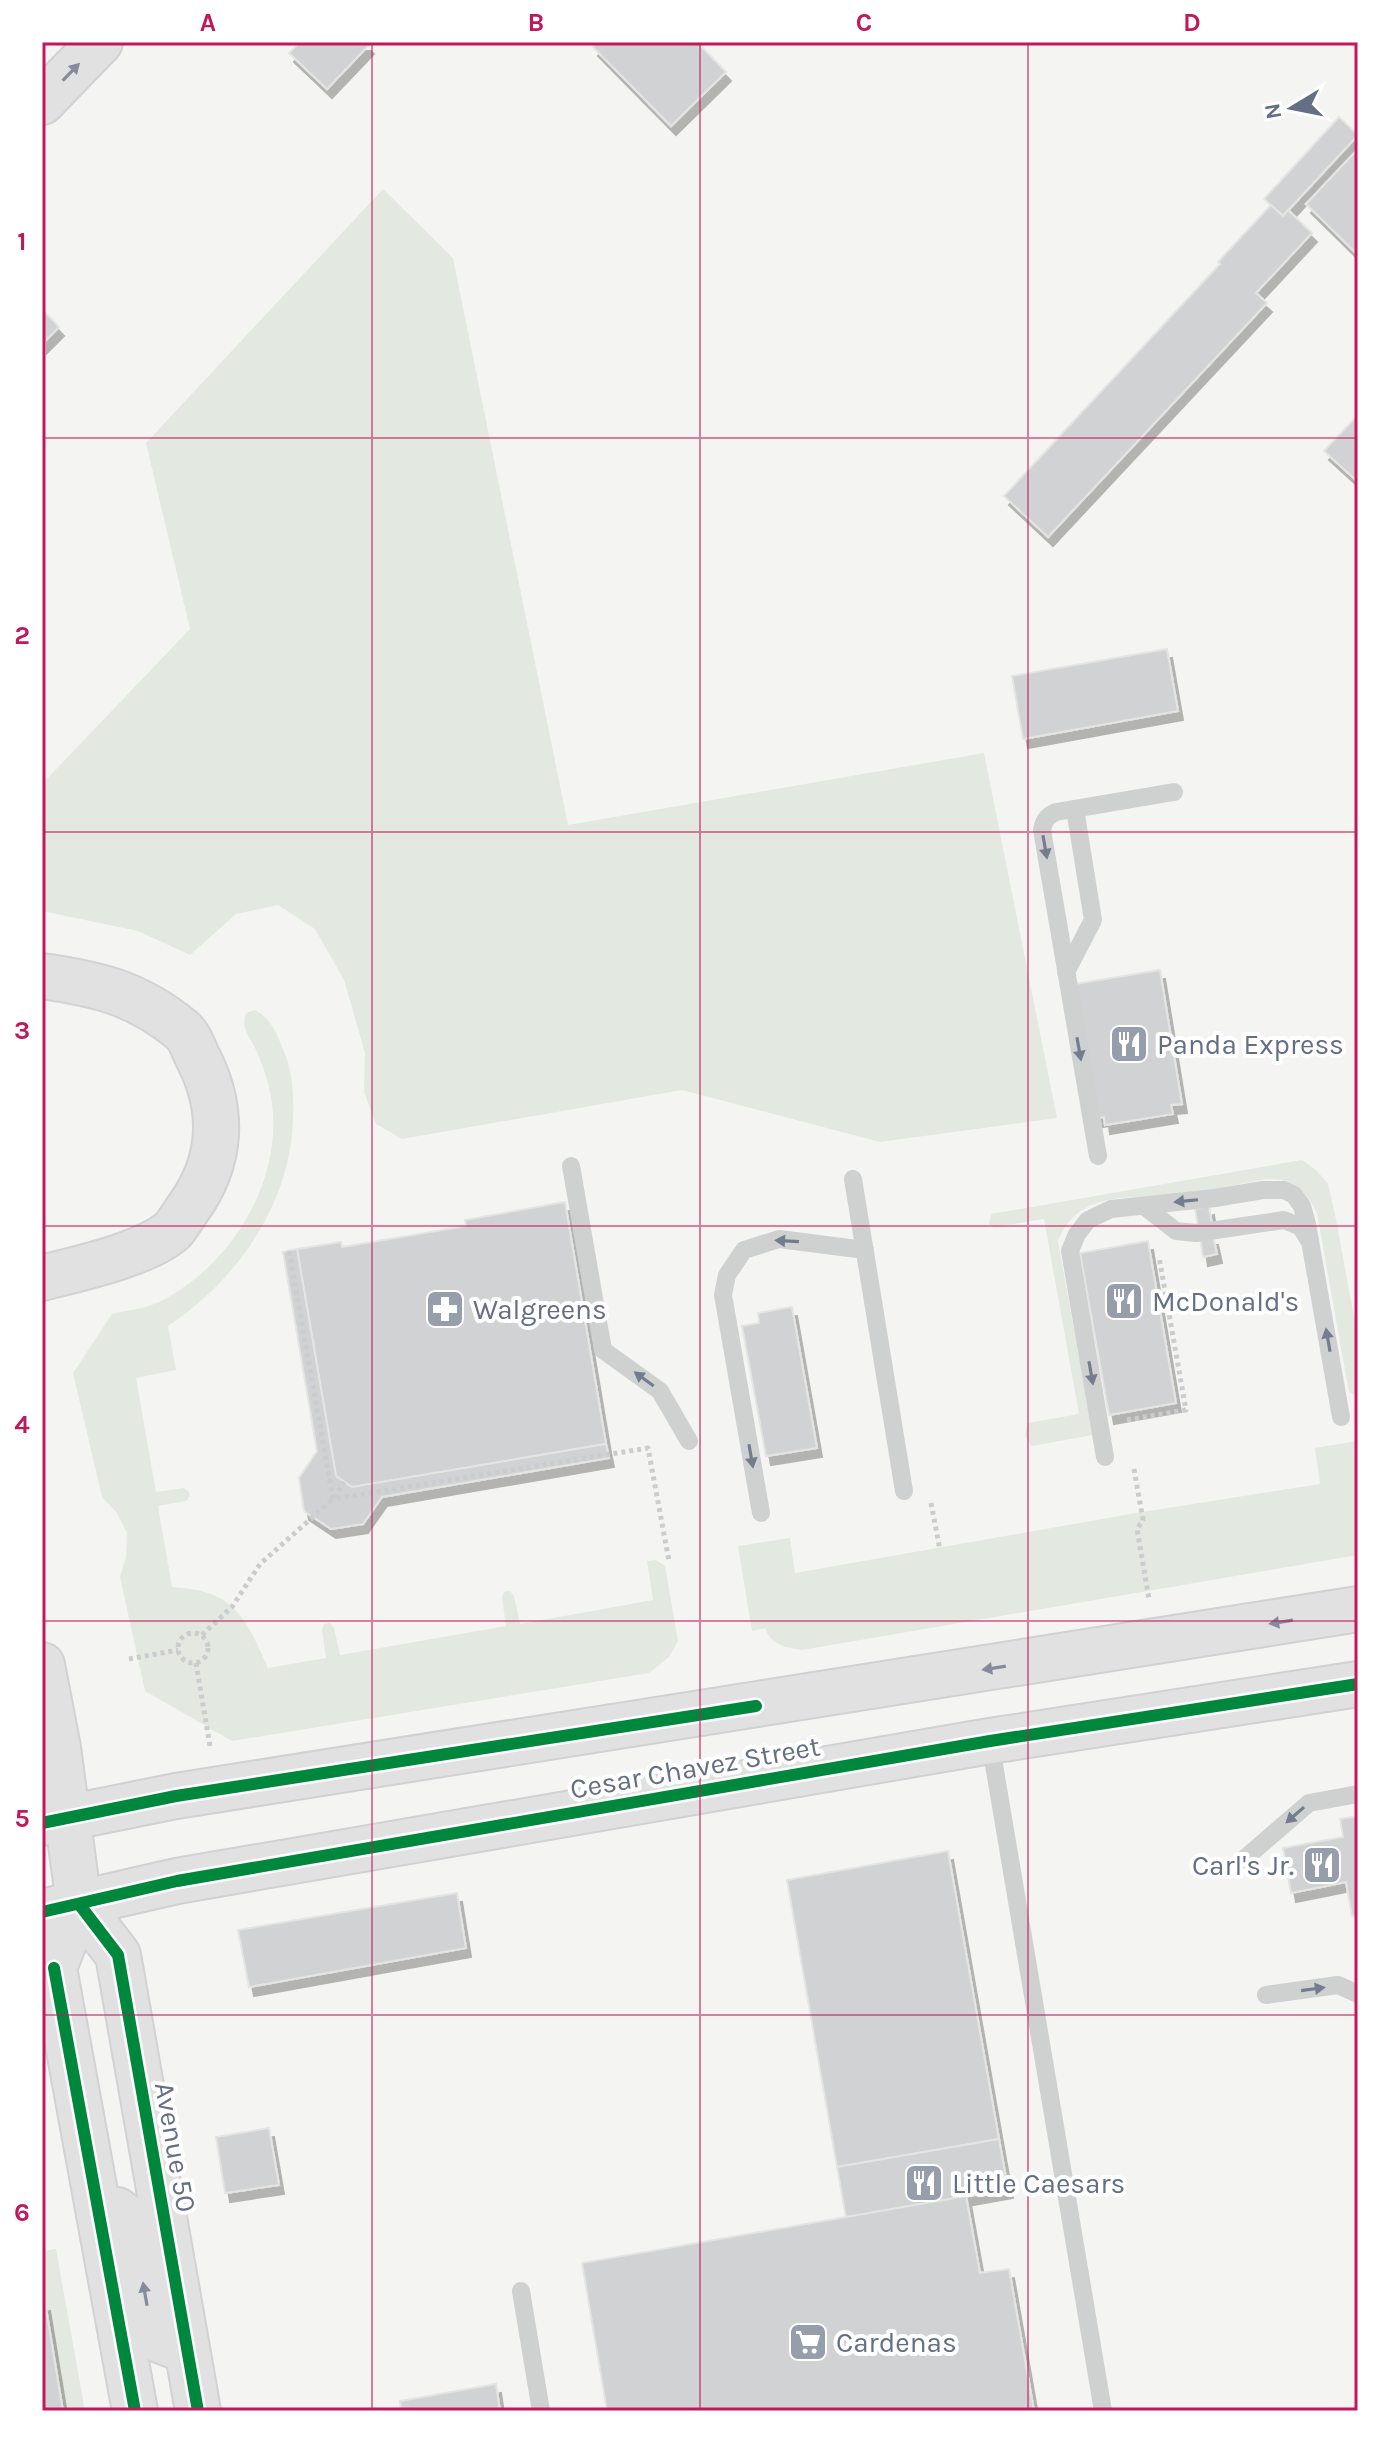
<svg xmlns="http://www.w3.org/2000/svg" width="1400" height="2453" font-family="Karla,sans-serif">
  <defs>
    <filter id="shadow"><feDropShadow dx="5" dy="9" stdDeviation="0" flood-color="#0004"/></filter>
  </defs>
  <rect width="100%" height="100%" fill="#f4f5f3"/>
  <g fill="#e3e8e1">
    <polygon points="383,189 453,258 568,825 984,753 1057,1118 880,1142 682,1090 402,1139 376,1124 364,1092 365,1053 344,980 315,929 278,905 236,914 190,955 138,931 42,911 42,784 190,629 146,443"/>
    <path d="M255,1010C272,1018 278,1037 285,1054C293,1075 294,1098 293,1120C290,1205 237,1280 168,1326L176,1370L136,1378L156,1492L184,1488L189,1492L190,1496L186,1501L158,1506L172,1587C234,1590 245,1616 268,1668L326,1658L322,1630L324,1624L330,1623L334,1628L340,1655L506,1626L502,1598L504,1592L510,1591L514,1596L520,1624L653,1600L647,1561L656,1560L665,1566L678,1641L669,1657L649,1673L232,1741L145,1691L120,1577L126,1557L127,1533L117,1513L102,1497L73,1373L112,1314C129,1310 150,1308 165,1299C237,1260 289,1170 269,1087C266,1075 262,1064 257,1052C251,1038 240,1029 246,1013Z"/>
    <path d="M1302,1160L1316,1170L1328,1184L1336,1219L1358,1339V1396L1350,1393L1348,1387L1317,1213C1306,1190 1292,1178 1267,1179C1238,1183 1210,1193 1182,1195C1134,1200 1080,1187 1058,1241L1093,1435L1032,1446C1024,1438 1024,1433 1028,1423L1079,1414L1044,1219L994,1227L989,1224L991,1214Z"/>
    <path d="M1358,1426V1555L802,1650C786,1648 770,1644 765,1628L752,1631L738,1546L790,1538L795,1573L1142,1512L1320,1484L1315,1448L1357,1441L1355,1433Z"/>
    <polygon points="56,2249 85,2411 63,2411 42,2297 42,2251"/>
  </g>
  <g fill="#d1d2d3" stroke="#e4e4e3" stroke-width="2" filter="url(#shadow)">
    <polygon points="300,42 366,42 369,45 327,89 289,53"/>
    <polygon points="598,42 697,42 726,72 671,126 593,47"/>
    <polygon points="1339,117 1358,135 1283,216 1264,199"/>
    <polygon points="1358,149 1358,255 1306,204"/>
    <polygon points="1271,205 1283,216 1288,210 1312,233 1256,293 1267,303 1048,537 1004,496 1220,264 1218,262"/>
    <polygon points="42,309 59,327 42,344"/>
    <polygon points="1358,415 1358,482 1324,451"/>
    <polygon points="1167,649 1178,711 1023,739 1012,676"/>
    <polygon points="1160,970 1182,1104 1171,1105 1173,1114 1105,1125 1104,1117 1098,1118 1075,984"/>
    <polygon points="565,1202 606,1444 352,1487 336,1476 297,1249 341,1242 342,1247 466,1226 465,1220"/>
    <polygon points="1209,1206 1212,1225 1198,1227 1195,1209"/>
    <polygon points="1213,1236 1217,1254 1203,1257 1200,1238"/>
    <polygon points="1148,1241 1176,1403 1109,1415 1080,1253"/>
    <polygon points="297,1249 336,1476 344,1482 352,1487 606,1444 609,1458 382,1497 363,1524 331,1529 304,1511 299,1478 317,1451 283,1252"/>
    <polygon points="792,1307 817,1448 766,1456 742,1326 759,1323 758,1313"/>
    <polygon points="1358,1816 1358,1915 1352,1916 1346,1882 1291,1893 1283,1848 1343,1837 1340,1819"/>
    <polygon points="948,1851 999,2139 837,2167 787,1880"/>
    <polygon points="457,1893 466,1948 249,1987 238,1930"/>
    <polygon points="269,2128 279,2185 225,2193 216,2137"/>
    <polygon points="999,2139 1008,2189 846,2218 837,2167"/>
    <polygon points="966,2196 980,2273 1009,2269 1034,2411 607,2411 582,2263"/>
    <polygon points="45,2302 63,2411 42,2411 42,2303"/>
    <polygon points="496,2384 500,2411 401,2411 400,2401"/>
  </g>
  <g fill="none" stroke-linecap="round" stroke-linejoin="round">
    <g stroke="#d1d2d3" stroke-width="48">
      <g id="secondary">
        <path d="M42,976C98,984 137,993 182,1030C189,1036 193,1047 197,1056C225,1109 223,1161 187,1210C183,1216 178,1224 173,1230C147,1254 77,1269 42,1278"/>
        <polyline points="42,1665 58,1748 79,1904 54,1968 135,2411"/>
        <polyline points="79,1904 118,1955 198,2411"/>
        <polyline points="99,2212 117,2210 132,2222 149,2317 159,2340 187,2351"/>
      </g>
    </g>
    <g stroke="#d0d1d2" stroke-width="48">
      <g id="primary">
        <polyline points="42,102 100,42"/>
        <polyline points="42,1823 176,1796 1358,1609"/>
        <polyline points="42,1912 177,1881 990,1741 1358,1684"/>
      </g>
    </g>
    <g stroke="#cbcccd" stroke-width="5" stroke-dasharray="4 4" stroke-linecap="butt">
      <polyline points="289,1251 333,1499 648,1448 669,1561"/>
      <polyline points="1127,1420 1186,1410 1159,1257"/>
      <polyline points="1134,1469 1143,1520 1137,1529 1149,1599"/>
      <polyline points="931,1503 940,1550"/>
      <circle cx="193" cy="1648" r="15"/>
      <polyline points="202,1635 232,1607 260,1564 333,1499 344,1482"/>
      <polyline points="129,1659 178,1650"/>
      <polyline points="196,1663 210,1746"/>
    </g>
    <g stroke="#cfd0d0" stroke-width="18">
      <polyline points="1066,972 1093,920 1075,809"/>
      <path d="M1098,1156L1042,830C1044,820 1047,816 1056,812L1174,792"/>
      <polyline points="571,1166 603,1350 660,1391 689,1441"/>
      <polyline points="853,1179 904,1491"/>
      <polyline points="1144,1206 1176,1231 1196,1233 1284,1220 1301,1227 1308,1239"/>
      <polyline points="1105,1457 1070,1251 1077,1234 1088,1220 1111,1209 1215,1198 1263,1190 1284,1190 1294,1195 1302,1206 1307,1224 1341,1417"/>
      <polyline points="761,1513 723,1295 727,1275 744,1250 779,1239 865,1250"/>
      <polyline points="990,1741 1103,2411"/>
      <polyline points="1243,1860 1309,1803 1358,1794"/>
      <polyline points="1266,1995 1338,1985 1358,1994"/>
      <polyline points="521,2291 541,2411"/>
    </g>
    <use href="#secondary" stroke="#e1e1e2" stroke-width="44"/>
    <use href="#primary" stroke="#e1e1e2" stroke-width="44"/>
    <g stroke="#fff" stroke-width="17">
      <g id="cycleway">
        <polyline points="42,1823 176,1796 756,1706"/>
        <polyline points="79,1904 118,1955 198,2411"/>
        <polyline points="42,1912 177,1881 990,1741 1358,1684"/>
        <polyline points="54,1968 135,2411"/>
      </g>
    </g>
    <use href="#cycleway" stroke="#00873e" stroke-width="12"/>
  </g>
  <defs><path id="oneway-solid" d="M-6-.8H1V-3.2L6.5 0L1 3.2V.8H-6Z" transform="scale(2)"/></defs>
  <g fill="#838b9c">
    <use href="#oneway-solid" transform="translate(71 72) rotate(-46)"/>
    <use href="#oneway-solid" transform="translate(1281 1622) rotate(171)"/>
    <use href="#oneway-solid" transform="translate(994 1668) rotate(171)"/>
    <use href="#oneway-solid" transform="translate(145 2294) rotate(-100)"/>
  </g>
  <g fill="#747d8f">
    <use href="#oneway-solid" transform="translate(1045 847) rotate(80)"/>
    <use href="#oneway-solid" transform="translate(1079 1049) rotate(80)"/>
    <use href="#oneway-solid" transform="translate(1186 1201) rotate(174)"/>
    <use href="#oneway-solid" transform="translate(787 1241) rotate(-177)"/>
    <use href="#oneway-solid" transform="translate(1328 1340) rotate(-100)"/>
    <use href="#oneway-solid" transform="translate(1091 1373) rotate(80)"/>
    <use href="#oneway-solid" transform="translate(644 1379) rotate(-144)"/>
    <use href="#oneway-solid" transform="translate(751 1456) rotate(80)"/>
    <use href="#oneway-solid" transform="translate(1295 1815) rotate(139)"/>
    <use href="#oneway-solid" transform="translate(1313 1989) rotate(-8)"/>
  </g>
  <path fill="none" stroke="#c2185b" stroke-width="2" stroke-opacity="0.55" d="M372,42V2411M700,42V2411M1028,42V2411M42,438H1358M42,832H1358M42,1226H1358M42,1621H1358M42,2015H1358"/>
  <defs>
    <g id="restaurant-square" transform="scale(2)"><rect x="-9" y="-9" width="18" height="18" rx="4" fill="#969dab" stroke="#fff"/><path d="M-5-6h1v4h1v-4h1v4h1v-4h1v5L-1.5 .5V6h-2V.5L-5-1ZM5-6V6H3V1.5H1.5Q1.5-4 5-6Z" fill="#fff"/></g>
    <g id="pharmacy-square" transform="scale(2)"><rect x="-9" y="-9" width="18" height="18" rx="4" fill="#969dab" stroke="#fff"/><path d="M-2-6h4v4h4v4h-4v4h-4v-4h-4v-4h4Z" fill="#fff"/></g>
    <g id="supermarket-square" transform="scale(2)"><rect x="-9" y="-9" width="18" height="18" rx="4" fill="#969dab" stroke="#fff"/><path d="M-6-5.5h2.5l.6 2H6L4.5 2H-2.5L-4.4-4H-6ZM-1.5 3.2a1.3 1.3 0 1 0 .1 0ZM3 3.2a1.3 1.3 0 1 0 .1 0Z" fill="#fff"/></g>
  </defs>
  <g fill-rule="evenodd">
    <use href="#restaurant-square" x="1129" y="1044"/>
    <use href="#restaurant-square" x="1124" y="1301"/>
    <use href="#pharmacy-square" x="445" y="1309"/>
    <use href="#restaurant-square" x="1322" y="1865"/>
    <use href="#restaurant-square" x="924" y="2183"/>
    <use href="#supermarket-square" x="808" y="2342"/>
  </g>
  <g text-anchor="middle" stroke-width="8" stroke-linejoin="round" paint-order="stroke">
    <g font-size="28" fill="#646e84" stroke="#fff" text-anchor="start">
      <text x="1157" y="1054">Panda Express</text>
      <text x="1152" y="1311">McDonald's</text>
      <text x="473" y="1319">Walgreens</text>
      <text x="1294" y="1875" text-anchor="end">Carl's Jr.</text>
      <text x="952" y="2193">Little Caesars</text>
      <text x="836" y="2352">Cardenas</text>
    </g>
    <g font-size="28" fill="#646e84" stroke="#fff">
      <text transform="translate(695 1767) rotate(-10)" y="10">Cesar Chavez Street</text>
      <text transform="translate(176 2147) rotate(80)" y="10">Avenue 50</text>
    </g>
  </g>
  <rect width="1400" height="2453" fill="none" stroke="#ffffff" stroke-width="88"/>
  <g transform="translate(1292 108) rotate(260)" stroke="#ffffff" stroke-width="6" paint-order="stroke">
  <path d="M0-6L14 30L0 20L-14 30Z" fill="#646e84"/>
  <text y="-12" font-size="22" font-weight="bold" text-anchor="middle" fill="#646e84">N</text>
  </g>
  <rect x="44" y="44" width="1312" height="2365" fill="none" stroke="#c2185b" stroke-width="3"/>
  <g font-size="26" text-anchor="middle" font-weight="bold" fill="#c2185b">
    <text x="208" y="31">A</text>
    <text x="536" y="31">B</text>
    <text x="864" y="31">C</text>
    <text x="1192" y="31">D</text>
    <text x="22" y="250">1</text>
    <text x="22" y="644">2</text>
    <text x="22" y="1039">3</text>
    <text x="22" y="1433">4</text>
    <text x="22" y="1827">5</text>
    <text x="22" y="2221">6</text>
  </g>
</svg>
